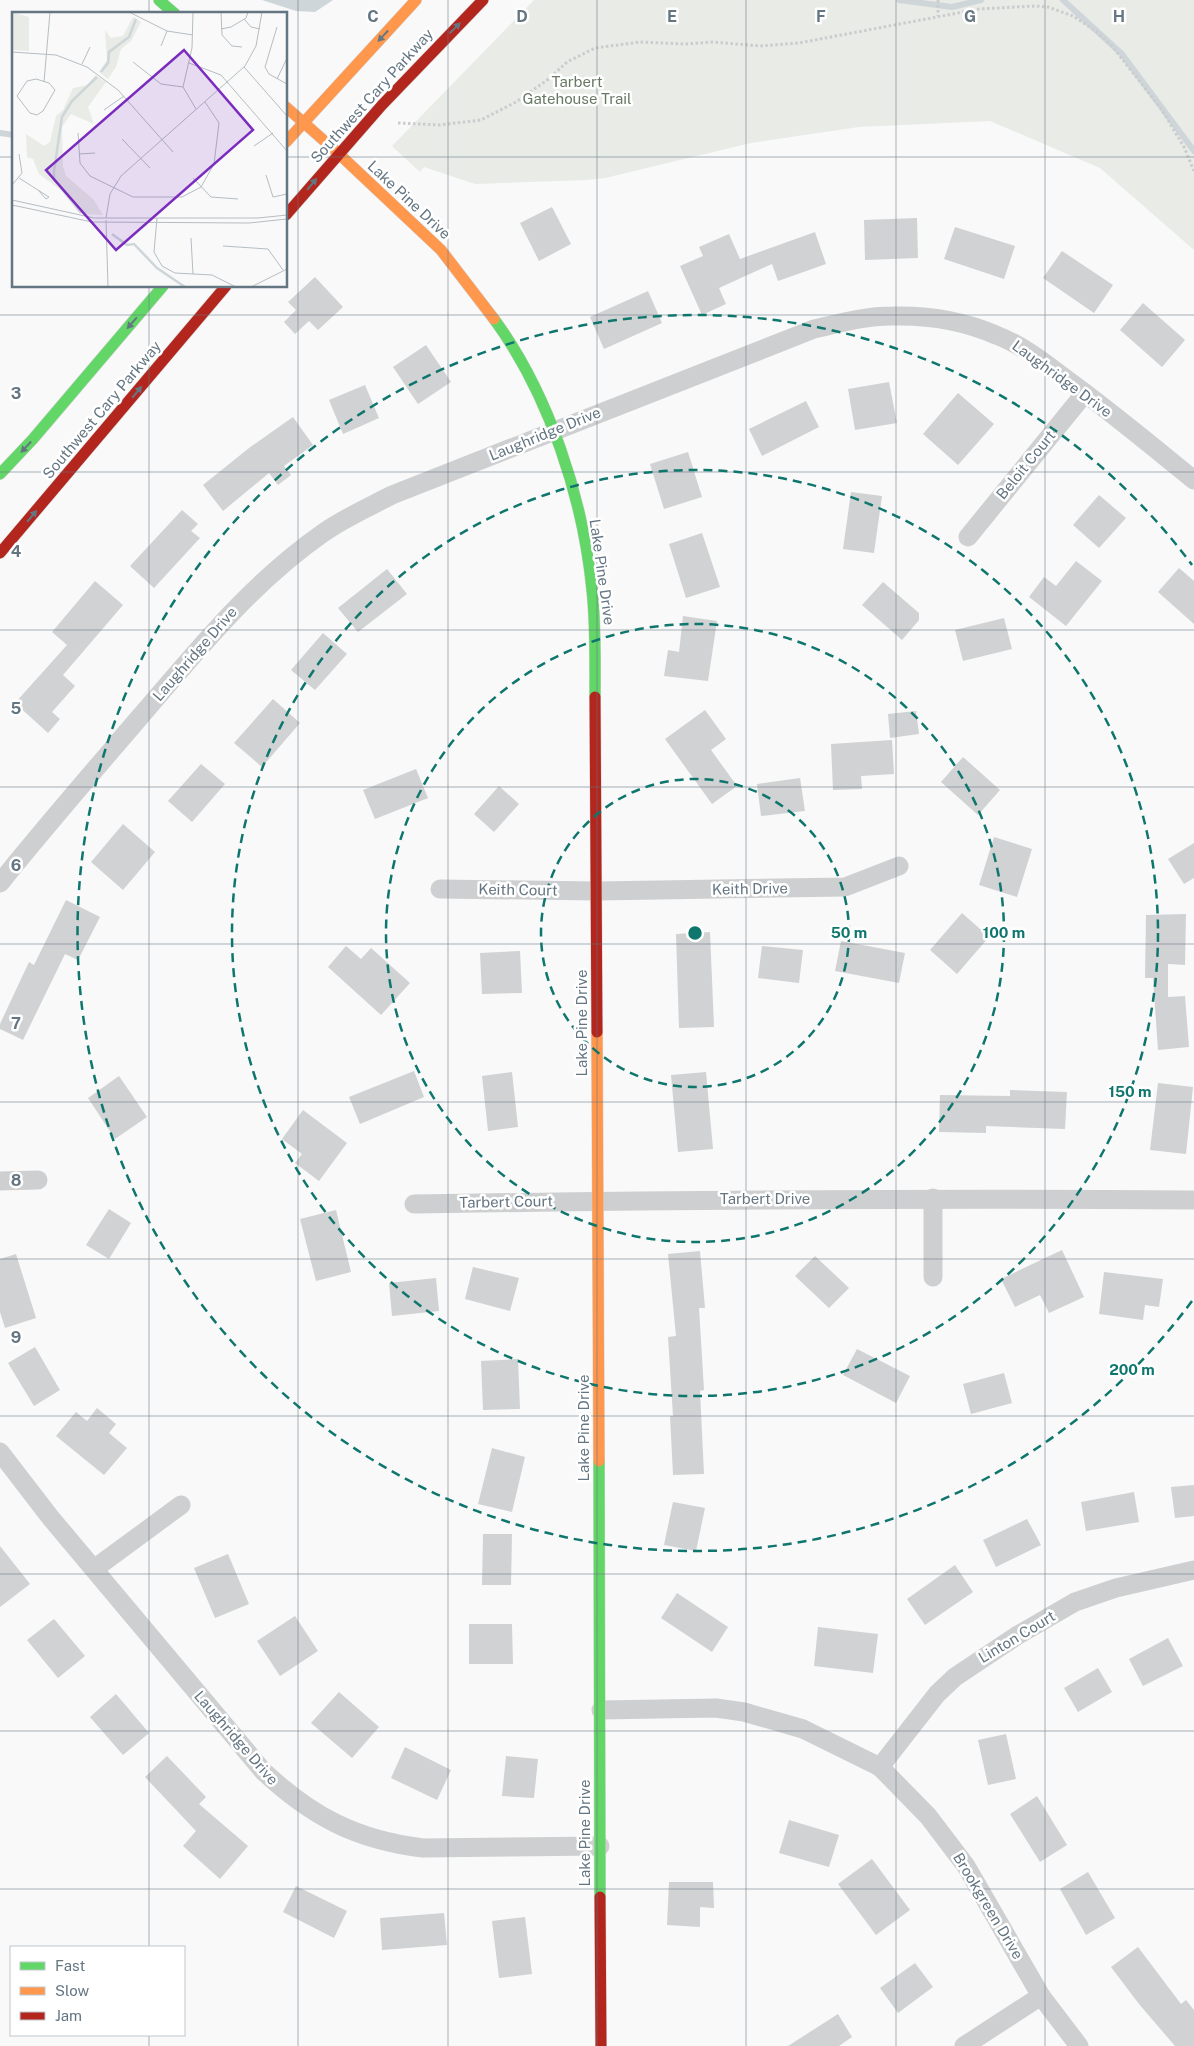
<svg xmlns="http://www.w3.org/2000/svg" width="1194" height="2046" font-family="'Public Sans',sans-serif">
  <rect width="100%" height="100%" fill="#f9f9f9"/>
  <polygon fill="#e8ebe6" points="534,0 1194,0 1194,250 1100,168 990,121 859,127 751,143 605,178 587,180 475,184 424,167 420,172 392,146"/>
  <polygon fill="#ced6d9" points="262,0 333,0 315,12 296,11"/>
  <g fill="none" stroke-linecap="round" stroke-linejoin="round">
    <g stroke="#ced6d9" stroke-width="6">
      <polyline points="899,0 952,7 981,0"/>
      <polyline points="1063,0 1122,54 1194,151"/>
      <polyline points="0,133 14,135"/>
    </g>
  </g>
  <g fill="#d0d2d3">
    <polygon points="552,207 571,244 539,261 520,223"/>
    <polygon points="917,218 918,258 865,260 864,220"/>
    <polygon points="955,227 1015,246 1004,279 944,259"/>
    <polygon points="815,232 826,264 778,281 772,264 719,288 726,304 702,315 680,266 703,256 699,247 729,234 740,259"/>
    <polygon points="1062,251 1113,285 1094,313 1043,278"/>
    <polygon points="315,277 343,307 318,330 309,321 295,334 284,322 296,310 288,302"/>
    <polygon points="648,291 662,323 604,349 590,317"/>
    <polygon points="1143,303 1185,340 1162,367 1120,330"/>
    <polygon points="426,345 451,382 418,404 393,367"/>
    <polygon points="889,382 897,423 855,430 848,389"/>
    <polygon points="365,385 379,418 343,434 329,400"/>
    <polygon points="958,393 994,424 958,465 923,434"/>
    <polygon points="806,401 819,427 762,456 749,429"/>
    <polygon points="293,417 313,445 284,466 291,475 278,485 269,473 223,511 203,485 249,448"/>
    <polygon points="688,452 702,497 664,509 650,464"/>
    <polygon points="851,492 882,496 874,553 843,549"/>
    <polygon points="1099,495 1126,518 1099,548 1073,525"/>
    <polygon points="182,510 198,524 191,531 200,538 154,588 130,566"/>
    <polygon points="702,533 720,587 686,598 669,544"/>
    <polygon points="1076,561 1102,581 1066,626 1029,597 1044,577 1056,586"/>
    <polygon points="1179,568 1194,581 1194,624 1158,592"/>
    <polygon points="387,569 407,594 358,632 338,608"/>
    <polygon points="95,581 123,605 63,675 75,686 52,712 60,719 48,733 15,703 67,645 52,632"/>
    <polygon points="883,582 919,613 919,620 902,640 862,605"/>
    <polygon points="683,616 717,621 708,681 664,676 668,650 679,652"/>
    <polygon points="1004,618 1012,649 963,661 955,630"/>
    <polygon points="323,633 347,654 315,690 291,670"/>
    <polygon points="273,699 300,723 262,767 234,743"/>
    <polygon points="705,710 726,739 711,750 737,786 712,804 665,739"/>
    <polygon points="916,711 919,734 890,738 888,714"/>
    <polygon points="892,740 894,774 861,776 862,789 833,790 831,744"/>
    <polygon points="963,757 1000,790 978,815 941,782"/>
    <polygon points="201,764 225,784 192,822 168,801"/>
    <polygon points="416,769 428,798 375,819 363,790"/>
    <polygon points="800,778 805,811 761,816 757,784"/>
    <polygon points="499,786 519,804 494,832 474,814"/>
    <polygon points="123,824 155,852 123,890 91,862"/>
    <polygon points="994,837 1032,849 1017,897 979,885"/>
    <polygon points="1194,843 1194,878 1184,884 1168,859"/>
    <polygon points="66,900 100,917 78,960 65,954 23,1040 0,1029 0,1024 29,962 34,965"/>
    <polygon points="962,913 989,937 957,974 930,950"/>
    <polygon points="1186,914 1185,965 1168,964 1168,997 1185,996 1189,1047 1158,1050 1153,978 1145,978 1146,915"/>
    <polygon points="710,932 714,1027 679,1028 676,934"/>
    <polygon points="841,941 905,953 899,983 835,971"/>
    <polygon points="346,946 361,959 371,948 410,983 381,1015 328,967"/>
    <polygon points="762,946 803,950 799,983 758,978"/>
    <polygon points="520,951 522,993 482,994 480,953"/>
    <polygon points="414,1071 424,1097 360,1124 349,1097"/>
    <polygon points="512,1072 518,1127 488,1131 482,1076"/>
    <polygon points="706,1072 713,1149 678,1152 671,1075"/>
    <polygon points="119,1076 147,1117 115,1139 88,1098"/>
    <polygon points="1158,1083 1193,1087 1186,1154 1150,1150"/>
    <polygon points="1010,1090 1067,1092 1065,1129 986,1126 986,1133 939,1132 940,1095 1010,1096"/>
    <polygon points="303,1110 347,1143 319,1181 295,1163 302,1154 282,1139"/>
    <polygon points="109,1209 131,1223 109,1259 86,1245"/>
    <polygon points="336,1210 351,1272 316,1281 300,1219"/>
    <polygon points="1062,1250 1084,1297 1049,1313 1040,1295 1015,1307 1001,1279"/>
    <polygon points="700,1251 705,1308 699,1308 704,1390 700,1391 704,1474 673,1475 670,1416 673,1416 668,1337 676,1336 668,1254"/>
    <polygon points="16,1254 36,1318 5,1328 0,1312 0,1259"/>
    <polygon points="815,1256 849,1288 829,1308 795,1276"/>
    <polygon points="473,1267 519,1278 510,1311 465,1299"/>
    <polygon points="1104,1272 1163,1279 1159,1307 1145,1305 1143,1320 1099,1314"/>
    <polygon points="436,1278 439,1311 392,1316 389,1283"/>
    <polygon points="35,1347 60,1390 34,1406 8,1363"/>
    <polygon points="857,1349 910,1376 896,1403 843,1375"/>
    <polygon points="518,1359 520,1409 483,1410 481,1361"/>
    <polygon points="1004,1373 1012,1403 971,1414 963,1384"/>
    <polygon points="97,1408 116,1424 109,1433 127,1448 104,1475 56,1436 76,1412 87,1421"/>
    <polygon points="492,1448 525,1457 512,1512 478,1504"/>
    <polygon points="1194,1485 1194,1516 1175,1518 1171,1487"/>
    <polygon points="1134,1492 1139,1522 1086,1531 1081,1502"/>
    <polygon points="673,1502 705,1508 696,1551 664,1545"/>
    <polygon points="1027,1519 1041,1545 996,1567 983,1540"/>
    <polygon points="483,1534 512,1534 511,1585 482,1585"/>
    <polygon points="0,1546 30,1584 0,1607"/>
    <polygon points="228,1554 249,1604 215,1618 194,1568"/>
    <polygon points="955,1565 973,1592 925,1625 907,1599"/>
    <polygon points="677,1593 728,1627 712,1652 661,1618"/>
    <polygon points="295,1616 318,1651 280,1676 257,1641"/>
    <polygon points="54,1619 85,1656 58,1678 27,1640"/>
    <polygon points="469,1624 512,1624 513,1664 469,1664"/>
    <polygon points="818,1627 878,1634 873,1673 814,1666"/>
    <polygon points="1168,1638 1183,1666 1143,1686 1129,1659"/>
    <polygon points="1098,1668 1112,1692 1078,1712 1064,1688"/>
    <polygon points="339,1692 379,1727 352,1758 311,1723"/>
    <polygon points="116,1694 149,1733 123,1755 90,1717"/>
    <polygon points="1006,1734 1016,1779 988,1785 978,1740"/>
    <polygon points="405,1747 451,1770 437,1800 391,1778"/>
    <polygon points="167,1756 206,1797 199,1804 248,1846 220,1879 183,1846 196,1831 145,1777"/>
    <polygon points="506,1756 538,1759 534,1798 502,1796"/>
    <polygon points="1037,1796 1067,1845 1040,1862 1010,1814"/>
    <polygon points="789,1820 839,1835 829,1867 779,1853"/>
    <polygon points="872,1859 910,1910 876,1935 838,1884"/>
    <polygon points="1088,1872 1115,1918 1086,1935 1060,1889"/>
    <polygon points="669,1882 713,1882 714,1908 700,1907 700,1927 667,1925"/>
    <polygon points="296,1886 347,1911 334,1938 283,1912"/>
    <polygon points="444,1913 447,1945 382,1950 380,1918"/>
    <polygon points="525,1917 532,1974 499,1978 492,1921"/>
    <polygon points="1138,1947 1181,2004 1186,2000 1194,2010 1194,2046 1175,2046 1139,2004 1111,1967"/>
    <polygon points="915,1963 933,1987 898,2013 880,1988"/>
    <polygon points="838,2014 852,2037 839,2046 788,2046"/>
  </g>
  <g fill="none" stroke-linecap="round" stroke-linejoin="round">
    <g stroke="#d5d6d7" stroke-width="12">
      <g id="fast">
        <polyline points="159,0 175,14"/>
        <path d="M494,319C549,394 583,498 592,590C596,626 595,661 595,697"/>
        <polyline points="0,474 33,439 163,286"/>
        <polyline points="599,1461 600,1897"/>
      </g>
    </g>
    <g stroke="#d5d6d7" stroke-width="12">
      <g id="slow">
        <polyline points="286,107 338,153 441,250 494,319"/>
        <polyline points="286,142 416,0"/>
        <polyline points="597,1032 599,1461"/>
      </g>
    </g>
    <g stroke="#d5d6d7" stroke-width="12">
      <g id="jam">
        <polyline points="286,215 382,105 483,0"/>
        <polyline points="0,553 226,286"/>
        <polyline points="595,697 597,1032"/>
        <polyline points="600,1897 601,2046"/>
      </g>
    </g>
    <g stroke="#cbcccd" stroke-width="3" stroke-dasharray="2.5 2.5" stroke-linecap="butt">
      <polyline points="938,0 938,16"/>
      <polyline points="398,123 439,125 481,120 516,102 550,78 567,62 595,48 640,42 685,44 713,42 760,46 799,43 979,9 1035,6 1048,7 1073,16 1097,32 1112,46 1162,110 1184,147 1194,171"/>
    </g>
    <g stroke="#cecfd0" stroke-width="19">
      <polyline points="968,537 1085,393"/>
      <path d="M0,883C45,827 92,773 139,718C196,652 250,584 323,533C344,518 369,507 392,495L814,329C840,323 865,316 892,316C927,315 964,321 996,335C1022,345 1044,362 1066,379C1110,411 1152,446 1194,480"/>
      <polyline points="440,889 597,891 845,887 899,866"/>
      <polyline points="0,1181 38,1180"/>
      <path d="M414,1204C674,1200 934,1198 1194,1200"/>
      <polyline points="933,1277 933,1198"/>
      <path d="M0,1452L50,1517L263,1771C311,1816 356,1840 423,1848L600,1846"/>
      <polyline points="94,1569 181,1505"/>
      <polyline points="601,1710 716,1708 744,1712 803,1729 880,1767 928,1816 966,1866 1041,1996 1079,2046"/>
      <polyline points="880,1767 937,1694 955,1677 1018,1635 1075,1602 1116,1588 1194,1570"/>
      <polyline points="964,2046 1041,1996"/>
    </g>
    <use href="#fast" stroke="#63d668" stroke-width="11"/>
    <use href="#slow" stroke="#ff974d" stroke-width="11"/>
    <use href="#jam" stroke="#b3261e" stroke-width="11"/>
  </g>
  <defs><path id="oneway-solid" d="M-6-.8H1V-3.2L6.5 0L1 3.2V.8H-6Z" transform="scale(1.25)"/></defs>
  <g fill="#657683">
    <use href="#oneway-solid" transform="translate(455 28) rotate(-44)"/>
    <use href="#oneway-solid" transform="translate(383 36) rotate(133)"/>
    <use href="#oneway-solid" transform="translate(312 184) rotate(-50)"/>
    <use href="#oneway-solid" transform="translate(132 323) rotate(131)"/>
    <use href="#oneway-solid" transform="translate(137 392) rotate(-50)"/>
    <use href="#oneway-solid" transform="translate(26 447) rotate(133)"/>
    <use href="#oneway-solid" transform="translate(32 516) rotate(-50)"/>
  </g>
  <path fill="none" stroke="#657683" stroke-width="1" stroke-opacity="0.55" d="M149,0V14M298,0V2046M448,0V2046M597,0V2046M746,0V2046M896,0V2046M1045,0V2046M0,157H14M286,157H1194M149,286V1947M0,315H1194M0,472H1194M0,630H1194M0,787H1194M0,944H1194M0,1102H1194M0,1259H1194M0,1416H1194M0,1574H1194M0,1731H1194M0,1889H1194M149,2035V2046"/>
  <g fill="none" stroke="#0f766e" stroke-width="2.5" stroke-dasharray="9 6">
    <circle cx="695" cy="933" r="154"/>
    <circle cx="695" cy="933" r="309"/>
    <circle cx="695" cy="933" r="463"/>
    <path d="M1192 1301A618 618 0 1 1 1192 565"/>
  </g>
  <g text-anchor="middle" stroke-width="5" stroke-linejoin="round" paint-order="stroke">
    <g font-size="15" fill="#687a64" stroke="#fff">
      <text x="577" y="87">Tarbert<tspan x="577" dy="17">Gatehouse Trail</tspan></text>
    </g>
    <g font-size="15" fill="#657683" stroke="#fff">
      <text transform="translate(372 96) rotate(-48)" y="5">Southwest Cary Parkway</text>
      <text transform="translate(409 200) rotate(43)" y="5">Lake Pine Drive</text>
      <text transform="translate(1062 379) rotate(36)" y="5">Laughridge Drive</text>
      <text transform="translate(102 410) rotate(-50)" y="5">Southwest Cary Parkway</text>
      <text transform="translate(545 434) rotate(-22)" y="5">Laughridge Drive</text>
      <text transform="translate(1026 465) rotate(-51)" y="5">Beloit Court</text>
      <text transform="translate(602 572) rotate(82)" y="5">Lake Pine Drive</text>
      <text transform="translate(195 654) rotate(-49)" y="5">Laughridge Drive</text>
      <text transform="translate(750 889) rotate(-1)" y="5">Keith Drive</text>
      <text transform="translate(518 890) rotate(1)" y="5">Keith Court</text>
      <text transform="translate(582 1023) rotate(-90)" y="5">Lake Pine Drive</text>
      <text x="765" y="1204">Tarbert Drive</text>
      <text transform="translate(506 1202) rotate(-1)" y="5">Tarbert Court</text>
      <text transform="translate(584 1428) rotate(-90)" y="5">Lake Pine Drive</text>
      <text transform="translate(1017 1637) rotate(-31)" y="5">Linton Court</text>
      <text transform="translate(236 1738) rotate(49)" y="5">Laughridge Drive</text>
      <text transform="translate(585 1833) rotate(-90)" y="5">Lake Pine Drive</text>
      <text transform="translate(988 1906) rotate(59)" y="5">Brookgreen Drive</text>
    </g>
  </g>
  <g transform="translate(12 12)">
    <rect width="275" height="275" fill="#f9f9f9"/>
    <path d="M0,0L17,5V39L0,38ZM121,5L129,10L119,29L109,37L104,55L96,67L87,60L95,48L93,18L99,26L111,24ZM83,63L94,70L76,95L82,112L59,102L50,115L51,154L54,164L82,188L91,203L70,202L57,184L27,162L21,147L15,145L14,122L32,134L38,130L44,104L51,98L61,76L76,73Z" fill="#e8ebe6"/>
    <path fill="none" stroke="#ced6d9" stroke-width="2.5" d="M89,60L96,51L97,40L117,25L124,7M69,201L42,167V159L50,105L60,89L85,65M100,222L115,233L122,232L145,256L173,275"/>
    <path fill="none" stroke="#b5bdc3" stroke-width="1" d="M117,0L155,19L181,23M181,0L180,36L171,75L184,97M209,0L210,23L220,34L230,35M232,7L239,15L248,17M265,15L253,55L257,62L275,72M209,17L219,15L234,6L236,0M149,34L155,19M0,40L44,43L75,55L106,78L161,140M121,50L149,72L171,75M177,51L209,63L275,139M70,52L78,35M232,55L275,104M24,67L37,71L43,78L31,99L25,103L18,101L5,84L15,69ZM265,67L275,46M32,70L38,0M92,98L112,84M66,121L68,151L78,164L121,185H170L189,175L202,152L207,111L193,90M110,127L138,156M242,134L261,121M67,142L83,141M254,163L261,185L275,182M7,166L37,185L34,187L27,179M181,166L199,185L226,187M0,173L10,161L7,142M0,188L82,206H246L275,203M0,193L80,210L237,211L275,207M94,206L98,182L109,164L233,54L244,34L250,0M145,206L142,240L150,254L163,261L200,263L224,275M94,208L96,275M179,226L181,262M211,234L256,237L271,258M239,275L275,257"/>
    <path fill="#7b2cbf" fill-opacity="0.15" stroke="#7b2cbf" stroke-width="2.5" d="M172,38L241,118L104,238L34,158Z"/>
    <rect width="275" height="275" fill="none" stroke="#657683" stroke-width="2.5"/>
  </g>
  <g font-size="16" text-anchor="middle" font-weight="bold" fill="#657683" stroke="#fff" stroke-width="5" stroke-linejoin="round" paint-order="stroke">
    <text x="373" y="22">C</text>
    <text x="522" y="22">D</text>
    <text x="672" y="22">E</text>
    <text x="821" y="22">F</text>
    <text x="970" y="22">G</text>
    <text x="1119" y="22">H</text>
    <text x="16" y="399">3</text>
    <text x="16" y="557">4</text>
    <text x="16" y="714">5</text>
    <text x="16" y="871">6</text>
    <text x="16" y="1029">7</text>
    <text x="16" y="1186">8</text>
    <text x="16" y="1343">9</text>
  </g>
  <circle cx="695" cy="933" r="8" fill="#0f766e" stroke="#fff" stroke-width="2.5"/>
  <g font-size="15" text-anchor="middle" font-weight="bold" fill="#0f766e" stroke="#fff" stroke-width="5" stroke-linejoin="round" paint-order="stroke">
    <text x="849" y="938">50 m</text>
    <text x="1004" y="938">100 m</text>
    <text x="1130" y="1097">150 m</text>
    <text x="1132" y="1375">200 m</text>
  </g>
  <rect x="10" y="1946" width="175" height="90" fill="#ffffff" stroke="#c1c8cd"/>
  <rect x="20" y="1962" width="25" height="8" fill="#63d668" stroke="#c1c8cd"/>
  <text x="55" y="1971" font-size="15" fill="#657683">Fast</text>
  <rect x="20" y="1987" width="25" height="8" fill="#ff974d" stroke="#c1c8cd"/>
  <text x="55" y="1996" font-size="15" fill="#657683">Slow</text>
  <rect x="20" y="2012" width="25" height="8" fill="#b3261e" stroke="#c1c8cd"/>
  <text x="55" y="2021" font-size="15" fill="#657683">Jam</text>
</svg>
